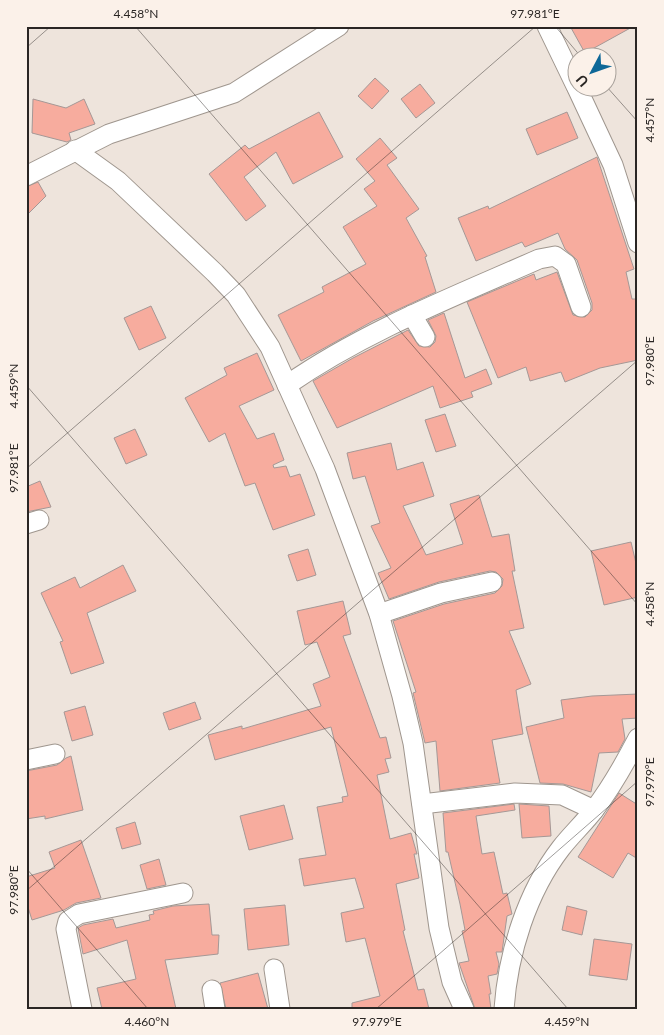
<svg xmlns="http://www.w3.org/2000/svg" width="664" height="1035" font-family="Lato,sans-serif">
  <rect width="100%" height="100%" fill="#eee4dc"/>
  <g fill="#f7ac9e" stroke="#a59896">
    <polygon points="570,26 634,26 585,53"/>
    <polygon points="375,78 389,91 372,109 358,96"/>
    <polygon points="420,84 435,103 416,118 401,99"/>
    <polygon points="33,99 66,108 84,99 95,124 69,133 71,140 67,142 32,133"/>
    <polygon points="319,112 343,157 293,184 276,152 244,177 266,206 246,221 209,174 245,145 249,149"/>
    <polygon points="567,112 578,138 537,155 526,129"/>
    <polygon points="380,138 397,158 387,165 419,209 406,218 427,256 425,257 436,292 373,321 301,361 278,315 324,292 322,287 366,264 343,227 377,206 364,189 375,181 356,159"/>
    <polygon points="597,157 634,269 626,272 632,299 638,299 638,360 600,368 565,382 561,372 530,381 526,367 498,378 467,302 534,274 536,280 557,272 573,315 585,317 592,310 592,303 577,260 565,249 558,233 525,247 522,242 476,261 458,218 488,206 489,209"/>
    <polygon points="38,182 46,196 26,216 26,187"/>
    <polygon points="151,306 166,338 139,350 124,318"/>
    <polygon points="444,313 465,378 486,369 492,384 471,392 473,397 440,408 433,386 337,428 313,381 353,358 408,330 419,346 430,347 435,342 436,336 428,320"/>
    <polygon points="257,353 274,390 239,406 257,439 274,433 284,460 273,465 274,468 286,466 290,477 300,474 315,515 273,530 255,483 245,486 225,433 209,442 185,398 227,375 224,368"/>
    <polygon points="445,414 456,446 436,452 425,420"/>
    <polygon points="135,429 147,455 126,464 114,438"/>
    <polygon points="391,443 397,470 423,462 434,496 403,506 426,555 463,544 450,504 479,495 492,537 509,534 515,571 512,571 524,628 509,631 531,684 516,690 523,734 492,740 500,783 440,791 436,741 425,743 413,693 416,692 393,621 444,604 495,593 502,586 503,579 496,572 490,571 439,582 389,599 378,573 391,568 371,526 380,523 365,476 353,479 347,453"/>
    <polygon points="40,481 51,507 26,512 26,487"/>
    <polygon points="631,542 638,572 638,597 604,605 591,551"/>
    <polygon points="308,549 316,575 297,581 288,555"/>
    <polygon points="123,565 136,591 87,613 104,663 71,674 60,642 63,641 41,593 75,577 80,588"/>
    <polygon points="343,601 351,634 343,636 380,738 386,737 391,758 385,759 389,772 377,775 390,839 411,833 417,854 414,854 419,878 396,884 405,930 403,931 418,990 424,989 429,1009 352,1009 352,1003 380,996 365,938 346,942 341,913 364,908 355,878 304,886 299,859 326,855 317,807 343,802 342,797 348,796 331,727 215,760 208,735 242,726 242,729 321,706 313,684 330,677 317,642 305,645 297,611"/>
    <polygon points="638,694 638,718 622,719 625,739 618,752 599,753 591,792 563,784 540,783 526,727 564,718 561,700 592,696"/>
    <polygon points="195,702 201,719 169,730 163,713"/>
    <polygon points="85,706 93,735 72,741 64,712"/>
    <polygon points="71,756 83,810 45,819 45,816 26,819 26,771 57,765 66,758"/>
    <polygon points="619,793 638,805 638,859 628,853 613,878 578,857"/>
    <polygon points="514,804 515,810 476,816 482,854 494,852 503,894 507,893 512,914 507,916 502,952 496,952 499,964 497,974 488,976 491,994 489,994 491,1009 475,1009 459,963 469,961 462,931 465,930 460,904 448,852 446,852 443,813"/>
    <polygon points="519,804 549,806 551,836 522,838"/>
    <polygon points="284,805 293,839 249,850 240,816"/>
    <polygon points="135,822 141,844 122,849 116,828"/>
    <polygon points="81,840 101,898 76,903 64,910 32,920 26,901 26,877 55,868 49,852"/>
    <polygon points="159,859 166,885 147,889 140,865"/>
    <polygon points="209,904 212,935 219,935 218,954 165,960 176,1009 102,1009 97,988 136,979 127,940 83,954 78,928 83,925 113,919 116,928 150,920 149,915 154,914 153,911 173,906"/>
    <polygon points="285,905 289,945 248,950 244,909"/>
    <polygon points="567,906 587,911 582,935 562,930"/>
    <polygon points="594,939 632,944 627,980 589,975"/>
    <polygon points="258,973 268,1009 226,1009 220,983"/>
  </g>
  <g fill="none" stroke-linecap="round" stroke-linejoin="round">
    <g stroke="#9f968e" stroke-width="21">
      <g id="minor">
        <polyline points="547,26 576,86"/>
        <polyline points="577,88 613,165 638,243"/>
        <polyline points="75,150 118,181 215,273 236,295 270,347 325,469 379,614 402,696 413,743 439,928 452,982 464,1009"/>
        <polyline points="26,176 109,134 234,93 339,26"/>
        <polyline points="412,315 425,337"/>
        <path d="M287,385C365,331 453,297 539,259L555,256L566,264L581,307"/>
        <polyline points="26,524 39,520"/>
        <polyline points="379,614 441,593 492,582"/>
        <polyline points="26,760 55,754"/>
        <polyline points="422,804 515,793 562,795 594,810"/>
        <polyline points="274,969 280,1009"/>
        <polyline points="212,990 215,1009"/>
        <polyline points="82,1009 66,929 68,921 79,914 183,893"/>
        <path d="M504,1009C508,953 527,892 561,848C571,835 584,823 594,810C611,788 625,763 638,738"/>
      </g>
    </g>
    <use href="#minor" stroke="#fff" stroke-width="19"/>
  </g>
  <path fill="none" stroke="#2a2624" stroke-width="1" stroke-opacity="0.45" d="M135,26L638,605M555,26L582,58M26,48L51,26M606,86L638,122M26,385L568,1009M26,469L536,26M26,868L148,1009M26,891L638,360M376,1009L638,781"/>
  <rect width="664" height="1035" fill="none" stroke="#fbf1e9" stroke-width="55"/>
  <g transform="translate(592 72) rotate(229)"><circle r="24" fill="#fbf1e9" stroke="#a7a09a"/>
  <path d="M0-4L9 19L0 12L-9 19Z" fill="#0e6898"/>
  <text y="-8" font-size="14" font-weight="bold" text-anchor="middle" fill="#2a2624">U</text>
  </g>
  <rect x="28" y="28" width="608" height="980" fill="none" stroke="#2a2624" stroke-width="2"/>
  <g font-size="12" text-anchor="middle" fill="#2a2624">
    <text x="136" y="18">4.458°N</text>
    <text x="535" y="18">97.981°E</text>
    <text transform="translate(650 120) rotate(-90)" y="4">4.457°N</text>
    <text transform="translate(650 361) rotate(-90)" y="4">97.980°E</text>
    <text transform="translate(14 386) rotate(-90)" y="4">4.459°N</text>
    <text transform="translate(14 468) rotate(-90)" y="4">97.981°E</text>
    <text transform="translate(650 604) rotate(-90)" y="4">4.458°N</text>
    <text transform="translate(650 782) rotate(-90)" y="4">97.979°E</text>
    <text transform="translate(14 890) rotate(-90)" y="4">97.980°E</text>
    <text x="147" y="1026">4.460°N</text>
    <text x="377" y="1026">97.979°E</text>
    <text x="567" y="1026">4.459°N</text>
  </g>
</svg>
